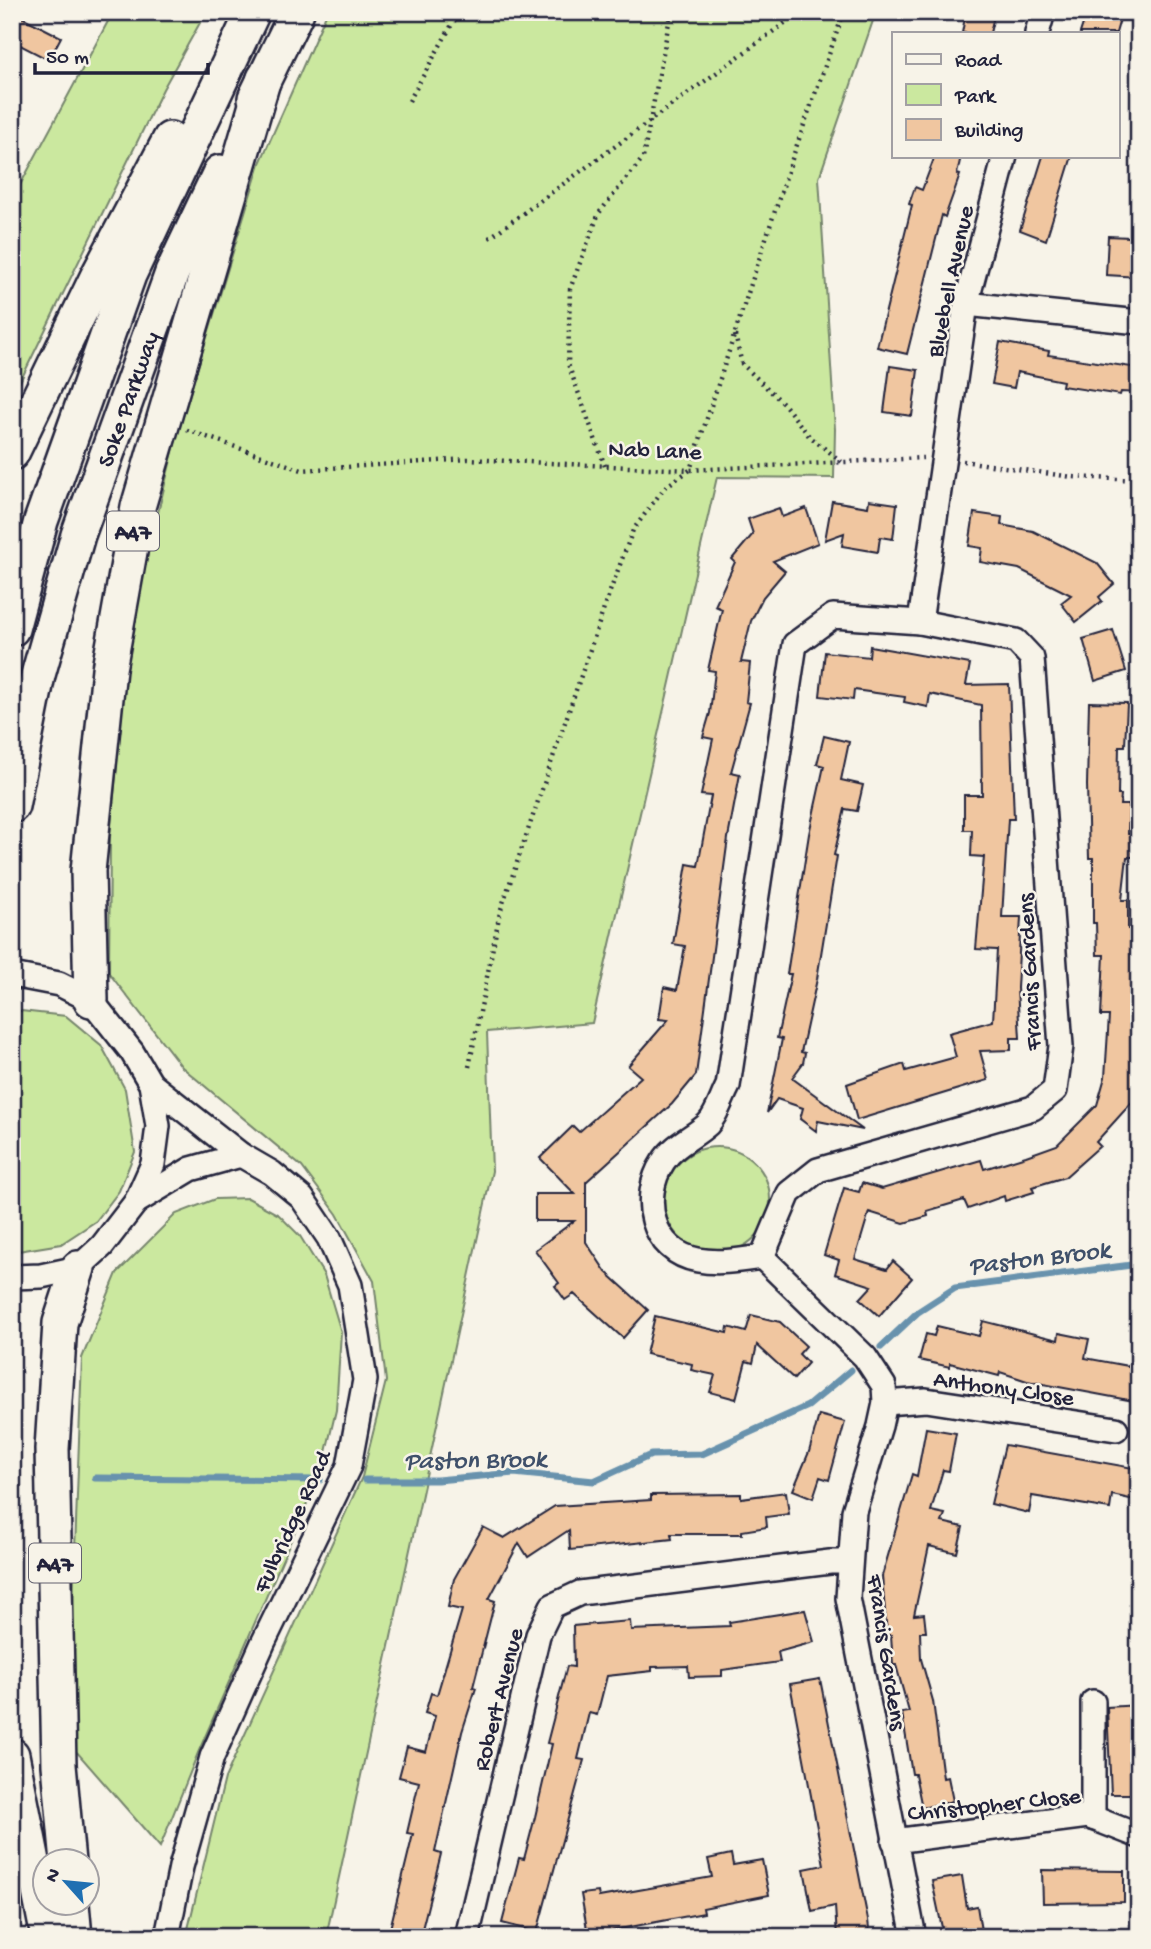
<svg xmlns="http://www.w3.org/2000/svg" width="1151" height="1949" font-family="'Gochi Hand',sans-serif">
  <rect width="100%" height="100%" fill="#f7f3e8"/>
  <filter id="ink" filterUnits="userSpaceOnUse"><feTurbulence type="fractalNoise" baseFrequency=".0143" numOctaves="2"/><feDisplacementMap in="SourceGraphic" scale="14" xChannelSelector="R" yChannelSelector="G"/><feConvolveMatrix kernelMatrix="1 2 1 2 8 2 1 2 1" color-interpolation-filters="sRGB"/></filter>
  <g filter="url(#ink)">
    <g fill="#cbe89f" stroke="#76856d" stroke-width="2">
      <polygon points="113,12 206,12 163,89 12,398 12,200"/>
      <polygon points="327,12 876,12 819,178 835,429 834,478 717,477 592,1023 487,1032 492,1171 326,1937 186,1937 225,1778 362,1477 386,1381 374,1281 337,1214 302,1167 182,1067 109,973 110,837 130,627 176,439 260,163"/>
      <polygon points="12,1010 66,1016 101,1045 125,1089 135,1152 119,1191 96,1221 61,1244 12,1252"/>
      <circle cx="717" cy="1200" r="53"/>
      <polygon points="248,1198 279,1215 300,1236 324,1275 341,1332 336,1410 322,1469 198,1753 160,1847 68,1742 82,1358 117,1273 176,1214 215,1199"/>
    </g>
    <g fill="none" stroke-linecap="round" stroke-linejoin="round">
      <g stroke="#6892ad" stroke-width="7">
        <polyline points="881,1347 918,1312 955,1288 1139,1264"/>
        <polyline points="95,1478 320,1480"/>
        <polyline points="365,1480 437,1480 514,1473 594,1481 651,1455 702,1454 808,1406 851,1370"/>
      </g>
    </g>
    <g fill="#f0c6a0" stroke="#22223b" stroke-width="2">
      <polygon points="12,12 61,37 49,60 12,41"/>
      <polygon points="966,12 994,16 990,33 962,33"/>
      <polygon points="1087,12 1122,12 1116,33 1080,33"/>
      <polygon points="935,156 961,156 957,174 960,175 945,217 942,215 907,354 877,347 912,205 909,204 915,187 922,190"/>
      <polygon points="1043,156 1072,156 1046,240 1020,230"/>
      <polygon points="1108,236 1130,237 1130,248 1139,249 1139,277 1106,275"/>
      <polygon points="1000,342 1049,351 1048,355 1139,368 1139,393 1121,392 1120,395 1062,386 1063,381 1017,372 1014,388 992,384"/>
      <polygon points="890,366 918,370 912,416 884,412"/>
      <polygon points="869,500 897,504 893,539 880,537 878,552 842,546 844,533 825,540 832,501 868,507"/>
      <polygon points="779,508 782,517 806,508 818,543 773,561 785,571 763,597 751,621 741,662 750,663 746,702 750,703 731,772 740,774 728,838 696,1075 672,1104 586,1182 586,1242 606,1272 648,1310 623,1338 574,1294 565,1300 555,1286 559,1283 535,1250 574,1221 535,1221 535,1194 575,1194 540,1158 573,1126 579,1132 641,1077 628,1066 668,1020 659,1019 664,987 677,990 685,946 673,944 687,864 698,866 711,796 701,795 713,739 703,737 710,713 715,671 708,670 722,609 715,606 735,562 732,559 753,534 748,519"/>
      <polygon points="974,513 1002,517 1001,525 1033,531 1097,563 1114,584 1099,597 1102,601 1076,622 1061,603 1071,595 1019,569 980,562 982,548 969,546"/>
      <polygon points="1113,630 1126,671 1095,681 1083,639"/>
      <polygon points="870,646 970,664 966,685 1009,684 1014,819 1008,819 1002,917 1021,917 1017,988 1020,1038 1011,1038 1011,1050 980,1051 988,1080 857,1120 847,1084 904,1064 906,1071 956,1057 949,1033 993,1021 997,950 976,949 984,857 971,856 972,830 964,830 964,795 982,795 981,705 930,694 928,707 904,702 905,697 854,690 853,700 820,696 825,652 869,657"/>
      <polygon points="1089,702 1127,703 1125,746 1119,746 1118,795 1121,795 1120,805 1129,805 1128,834 1132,834 1133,857 1127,857 1122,900 1128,900 1128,929 1135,929 1133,1029 1139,1029 1139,1082 1134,1100 1096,1142 1100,1146 1065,1177 1032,1187 1034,1192 1005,1201 1004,1196 968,1209 964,1200 927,1211 928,1216 904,1223 869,1212 855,1259 887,1269 893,1261 912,1278 879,1316 860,1299 872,1286 835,1274 839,1260 824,1255 844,1188 859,1192 862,1183 882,1189 981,1160 984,1169 1026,1156 1057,1145 1097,1105 1105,1077 1109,1016 1101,1016 1104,955 1097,955 1096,923 1093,923 1093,858 1089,858 1087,785"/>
      <polygon points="824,736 849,742 841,780 863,785 857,811 845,809 834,855 837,856 817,979 801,1052 805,1053 803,1063 792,1078 863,1130 818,1121 816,1131 800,1119 803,1108 777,1099 767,1113 782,1039 777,1038 791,974 787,974 809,834 824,766 817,764"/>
      <polygon points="751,1315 780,1322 806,1346 799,1354 808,1363 794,1379 757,1345 753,1363 746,1361 736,1399 710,1392 715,1375 691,1370 692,1364 646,1354 655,1316 727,1333 728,1327 746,1332"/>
      <polygon points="983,1321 1058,1340 1059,1333 1089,1339 1085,1358 1139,1368 1139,1402 1027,1381 1000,1372 999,1376 950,1363 950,1367 919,1360 926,1334 934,1336 937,1326 979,1336"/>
      <polygon points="819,1415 845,1422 829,1480 820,1477 813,1498 793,1490 809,1452"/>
      <polygon points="926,1428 956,1433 949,1471 943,1470 931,1511 945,1514 942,1522 963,1527 957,1553 929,1546 914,1615 924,1614 926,1632 920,1632 921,1659 933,1701 943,1778 948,1777 953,1801 922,1808 915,1774 912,1774 902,1713 909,1712 896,1665 893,1665 891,1635 887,1635 882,1576 912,1474 917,1476"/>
      <polygon points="1005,1445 1139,1469 1139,1501 1112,1495 1110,1509 1032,1496 1029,1513 991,1504"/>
      <polygon points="786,1492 789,1514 766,1517 767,1527 742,1531 742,1534 671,1534 672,1539 570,1550 569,1530 528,1557 519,1543 489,1599 495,1601 473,1687 476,1688 462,1732 435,1852 441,1854 420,1937 388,1937 413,1834 407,1833 419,1782 399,1777 407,1747 426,1752 435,1716 425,1713 431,1693 437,1695 462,1610 448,1607 454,1579 483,1527 504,1538 555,1506 651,1500 651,1495 741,1494 741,1498"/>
      <polygon points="805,1610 814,1642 778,1652 780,1662 722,1670 722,1676 689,1677 688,1666 652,1667 652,1671 607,1676 597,1715 589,1713 578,1759 584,1760 537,1932 502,1923 519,1858 524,1859 535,1817 552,1744 547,1743 567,1666 574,1667 573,1626 630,1621 631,1630 730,1626 729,1622"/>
      <polygon points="820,1679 868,1920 870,1937 837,1937 835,1906 812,1911 804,1869 824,1865 790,1684"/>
      <polygon points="1139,1705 1139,1794 1111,1794 1107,1707"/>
      <polygon points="731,1854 733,1865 762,1860 769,1895 703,1908 704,1913 588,1935 581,1894 598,1892 599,1897 712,1877 708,1859"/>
      <polygon points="1042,1870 1124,1871 1124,1902 1043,1903"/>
      <polygon points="962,1876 967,1908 977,1906 982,1937 944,1937 932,1881"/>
    </g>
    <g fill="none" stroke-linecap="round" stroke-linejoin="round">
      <g stroke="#22223b" stroke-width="28">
        <g id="minor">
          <polyline points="1037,33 1043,12"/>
          <polyline points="966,304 1139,322"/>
          <path d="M833,616L920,622L1016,641L1032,658L1061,1046L1055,1090L1033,1108L818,1170L789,1193L762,1257C741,1260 719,1264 698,1260C651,1252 640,1197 663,1162C673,1145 694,1137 708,1124C717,1115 722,1097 728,1086L795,644Z"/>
          <polyline points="920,622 966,304 1005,156"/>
          <polyline points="12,975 59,984 91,1000 132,1052 151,1084 158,1126 153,1164 136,1202 102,1246 78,1268 41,1276 12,1277"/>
          <polyline points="151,1084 241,1155 272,1173 302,1198 329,1238 350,1285 365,1380 349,1466 263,1643 212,1757 181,1867 167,1937"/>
          <polyline points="136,1202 191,1169 241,1155"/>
          <polyline points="762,1257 865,1357 884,1386 885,1403 880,1426 854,1511 848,1598 914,1937"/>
          <polyline points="885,1403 926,1400 1116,1429"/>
          <polyline points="1093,1818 1093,1702"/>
          <polyline points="894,1841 1088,1816 1139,1836"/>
          <polyline points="467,1937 538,1635 552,1606 580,1593 830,1562 849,1562"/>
        </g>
      </g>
      <g stroke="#22223b" stroke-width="38">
        <g id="highway">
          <polyline points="255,98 297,12"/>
          <polyline points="12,453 97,277 170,139"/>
          <polyline points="12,629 41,521 129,275 253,12"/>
          <path id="s1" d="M12,806L38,675L78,535L172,273L220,172"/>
          <polyline points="91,1000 88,871 109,669 138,507 264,78"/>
          <polyline points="12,1755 48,1937"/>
          <polyline points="68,1862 59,1765 52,1449 60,1323 78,1268"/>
          <polyline points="72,1904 75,1937"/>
        </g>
      </g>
      <g stroke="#22223b" stroke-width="4.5" stroke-dasharray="2 5" stroke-linecap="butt">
        <polyline points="409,101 459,12"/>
        <polyline points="489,238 800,12"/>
        <polyline points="735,335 742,364 784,404 809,436 842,462"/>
        <polyline points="187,430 302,470 468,459 690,470 923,458"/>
        <polyline points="963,461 1072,477 1139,480"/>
        <polyline points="605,466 568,364 570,289 599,213 643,158 671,12"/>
        <polyline points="469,1067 500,912 609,594 633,530 665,487 690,470 792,159 844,12"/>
      </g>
      <use href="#minor" stroke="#f7f3e8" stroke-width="23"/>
      <use href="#highway" stroke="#f7f3e8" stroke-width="33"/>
    </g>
  </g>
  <g text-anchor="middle" stroke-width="5" stroke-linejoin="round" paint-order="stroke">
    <g fill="#f7f3e8" stroke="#62616f" stroke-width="2">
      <rect x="107" y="511.5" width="52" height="39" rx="5"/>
      <rect x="29" y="1543.5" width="52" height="39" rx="5"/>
    </g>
    <g font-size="23" font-weight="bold" fill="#22223b">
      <text x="133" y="539">A47</text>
      <text x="55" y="1571">A47</text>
    </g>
    <g font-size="24" fill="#22223b" stroke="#f7f3e8">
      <text transform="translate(949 281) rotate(-78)" y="8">Bluebell Avenue</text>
      <text dy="8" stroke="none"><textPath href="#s1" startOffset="424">Soke Parkway</textPath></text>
      <text transform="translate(655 449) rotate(2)" y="8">Nab Lane</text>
      <text transform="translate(1028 972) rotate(-93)" y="8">Francis Gardens</text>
      <text transform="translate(1004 1387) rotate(8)" y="8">Anthony Close</text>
      <text transform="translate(291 1521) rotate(-65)" y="8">Fulbridge Road</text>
      <text transform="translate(888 1652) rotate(81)" y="8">Francis Gardens</text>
      <text transform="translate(497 1699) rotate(-76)" y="8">Robert Avenue</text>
      <text transform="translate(994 1803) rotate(-6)" y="8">Christopher Close</text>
    </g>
    <g font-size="26" font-style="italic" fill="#3f506a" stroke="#f7f3e8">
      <text transform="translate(1039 1256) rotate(-7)" y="9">Paston Brook</text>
      <text transform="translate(475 1458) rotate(-1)" y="9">Paston Brook</text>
    </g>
  </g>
  <rect width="1151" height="1949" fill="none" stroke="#f7f3e8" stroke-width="42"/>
  <rect x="21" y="21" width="1109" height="1907" fill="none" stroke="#22223b" stroke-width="2.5" filter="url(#ink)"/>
  <rect x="892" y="32" width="228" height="126" fill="#f7f3e8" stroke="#a29fa3" stroke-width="2"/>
  <rect x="906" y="54" width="35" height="10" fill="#f7f3e8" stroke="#a29fa3" stroke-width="2"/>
  <text x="955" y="66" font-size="21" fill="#22223b">Road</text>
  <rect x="906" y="84" width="35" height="21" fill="#cbe89f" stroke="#a29fa3" stroke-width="2"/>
  <text x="955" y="102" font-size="21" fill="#22223b">Park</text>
  <rect x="906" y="119" width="35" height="21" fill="#f0c6a0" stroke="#a29fa3" stroke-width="2"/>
  <text x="955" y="136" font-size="21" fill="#22223b">Building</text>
  <g transform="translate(66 1882) rotate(297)"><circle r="33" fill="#f7f3e8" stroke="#a29fa3" stroke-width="2"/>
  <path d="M0-5L12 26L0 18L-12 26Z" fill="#1f6fb2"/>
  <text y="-10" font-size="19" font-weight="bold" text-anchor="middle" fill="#22223b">N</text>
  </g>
  <path d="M35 63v10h173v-10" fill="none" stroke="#22223b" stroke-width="3.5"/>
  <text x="46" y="63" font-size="21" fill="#22223b" stroke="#f7f3e8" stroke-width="5" paint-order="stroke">50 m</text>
</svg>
